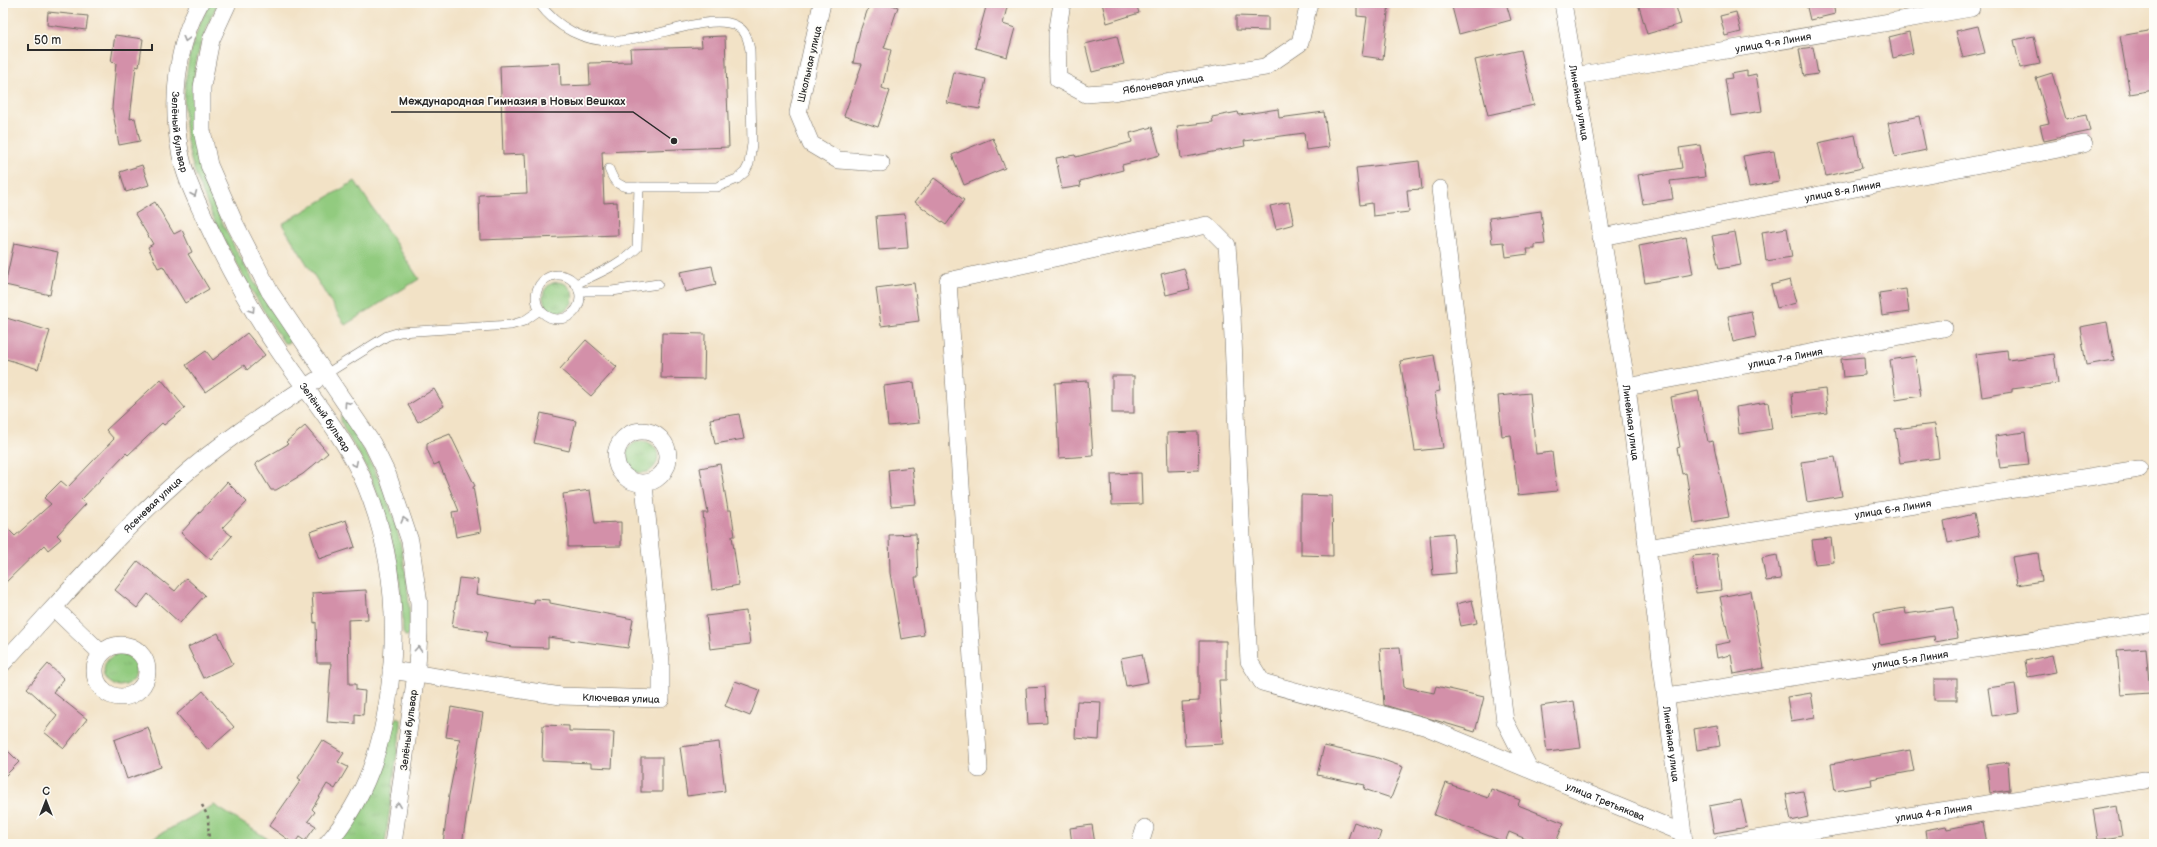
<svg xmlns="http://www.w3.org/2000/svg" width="2157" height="847" font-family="'Balsamiq Sans',sans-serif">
  <defs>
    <pattern id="grass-tufts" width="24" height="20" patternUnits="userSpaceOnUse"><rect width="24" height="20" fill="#92cb7f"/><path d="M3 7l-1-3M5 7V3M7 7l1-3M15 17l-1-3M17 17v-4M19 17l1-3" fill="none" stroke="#7eae6e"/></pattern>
  </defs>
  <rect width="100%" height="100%" fill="#fdfcf7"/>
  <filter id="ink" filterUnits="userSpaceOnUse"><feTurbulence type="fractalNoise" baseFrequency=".025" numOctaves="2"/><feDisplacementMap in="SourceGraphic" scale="8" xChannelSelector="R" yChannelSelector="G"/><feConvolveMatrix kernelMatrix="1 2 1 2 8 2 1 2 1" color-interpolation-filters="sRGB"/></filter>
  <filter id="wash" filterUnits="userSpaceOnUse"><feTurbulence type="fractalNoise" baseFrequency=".012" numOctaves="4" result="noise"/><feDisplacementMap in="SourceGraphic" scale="16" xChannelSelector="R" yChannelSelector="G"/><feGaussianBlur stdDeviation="0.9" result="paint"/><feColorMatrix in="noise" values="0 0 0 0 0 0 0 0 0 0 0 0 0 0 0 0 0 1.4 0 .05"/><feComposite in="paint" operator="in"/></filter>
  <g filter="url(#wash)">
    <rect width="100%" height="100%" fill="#f2e2c6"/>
    <g fill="url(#grass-tufts)" stroke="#5e7b55">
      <path d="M210,3H218C153,124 224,237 290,339L289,343H284C258,303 235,262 214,219C204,197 194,175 189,151C178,102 186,46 210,3Z"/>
      <circle cx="558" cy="297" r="15"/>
      <path d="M341,416H343C390,485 409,549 410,633L408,636H405L403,632C402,572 390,516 363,461C359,453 338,423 341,416Z"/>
      <circle cx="642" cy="457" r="16"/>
      <circle cx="120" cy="670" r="16"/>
      <path d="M397,717L401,720V725L385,844H337C357,816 375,788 385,755C388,746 390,723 397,717Z"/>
    </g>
    <g fill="#92cb7f" stroke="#5e7b55">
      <polygon points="355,181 419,279 345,325 282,224"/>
      <polygon points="214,805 276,844 142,844 204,810"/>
    </g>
    <g id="blocks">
      <g fill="#d390a9">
        <polygon points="870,3 886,3 898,7 884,48 891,50 882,88 890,91 878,127 844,116 862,64 853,63 860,31"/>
        <polygon points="987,3 1008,3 1003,24 1015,28 1007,57 975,48"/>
        <polygon points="1102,3 1136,3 1139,13 1107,23"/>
        <polygon points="1357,3 1389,3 1383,59 1362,56 1367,17 1357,16"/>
        <polygon points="1451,3 1506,3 1511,20 1459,34"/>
        <polygon points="1638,3 1675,3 1681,24 1647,34"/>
        <polygon points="1806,3 1833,3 1835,14 1810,20"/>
        <polygon points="48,12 88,16 86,30 47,25"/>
        <polygon points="1736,12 1741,32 1725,36 1720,16"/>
        <polygon points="1236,16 1268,17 1268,31 1236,30"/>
        <polygon points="1978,26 1985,53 1963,58 1956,31"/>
        <polygon points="2154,30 2154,90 2130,94 2120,36"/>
        <polygon points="1909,32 1913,53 1893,58 1889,37"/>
        <polygon points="115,35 143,39 139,67 136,66 130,119 135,118 140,141 119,145 112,108 116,63 111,62"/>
        <polygon points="725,36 729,147 602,152 604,203 617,202 618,235 480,240 479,195 527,193 525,154 503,155 500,66 560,63 561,86 590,85 589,63 631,62 630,49 702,47 701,37"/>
        <polygon points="1117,36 1124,64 1092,72 1085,44"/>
        <polygon points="2034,36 2040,64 2020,68 2014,40"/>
        <polygon points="1813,47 1818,74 1804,76 1799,49"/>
        <polygon points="1521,50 1534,105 1488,115 1475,60"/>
        <polygon points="1747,71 1747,76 1756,74 1762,111 1731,116 1725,79 1732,78 1731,74"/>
        <polygon points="954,72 986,79 980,109 947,103"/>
        <polygon points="2052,73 2066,119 2086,115 2090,131 2044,141 2040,125 2049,123 2036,78"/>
        <polygon points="1278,109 1279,118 1324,112 1329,147 1306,150 1304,133 1244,141 1245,146 1181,158 1177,126 1213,122 1212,117 1238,112 1239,115"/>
        <polygon points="1919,116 1926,150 1895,157 1888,123"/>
        <polygon points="1152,127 1160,155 1122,165 1123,170 1080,181 1081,186 1062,189 1056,158 1075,155 1076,157 1132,142 1130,133"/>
        <polygon points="1855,135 1862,168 1826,176 1818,143"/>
        <polygon points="993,138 1005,168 964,185 952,155"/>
        <polygon points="1700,145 1705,177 1670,181 1673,199 1643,204 1638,175 1682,168 1679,148"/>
        <polygon points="1774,151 1779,182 1749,187 1743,156"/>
        <polygon points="1419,161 1422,189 1407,190 1409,212 1373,216 1372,203 1360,205 1356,168"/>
        <polygon points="142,165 149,185 126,192 120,172"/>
        <polygon points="934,178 964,200 946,225 915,202"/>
        <polygon points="155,202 174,234 182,230 192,252 188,254 209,289 185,303 163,266 158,268 148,247 153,244 135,214"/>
        <polygon points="1289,202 1294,224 1276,229 1270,206"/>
        <polygon points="1541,211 1545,244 1535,245 1535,249 1527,249 1528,254 1506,257 1504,242 1492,243 1489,218"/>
        <polygon points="905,214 908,248 879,250 876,216"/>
        <polygon points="1787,228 1792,257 1766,261 1762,232"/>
        <polygon points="1735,232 1741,265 1719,269 1712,236"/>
        <polygon points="1686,237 1693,274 1645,283 1639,246"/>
        <polygon points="14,243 58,252 50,295 5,285"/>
        <polygon points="712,266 716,285 685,292 680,272"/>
        <polygon points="1184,268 1190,289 1166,295 1161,274"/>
        <polygon points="1790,280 1796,303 1777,308 1771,285"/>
        <polygon points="914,283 919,321 881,326 876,288"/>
        <polygon points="1906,289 1909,312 1882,316 1879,293"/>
        <polygon points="1751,311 1756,337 1733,342 1728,316"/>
        <polygon points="3,317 50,331 38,369 3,358"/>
        <polygon points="2107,322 2114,360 2086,365 2080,327"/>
        <polygon points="247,333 265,355 247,370 244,365 205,392 186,365 206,351 213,360"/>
        <polygon points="662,333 705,334 704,379 661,378"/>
        <polygon points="586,340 617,367 591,396 560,369"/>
        <polygon points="2007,350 2008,360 2054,354 2058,383 2012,389 2012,392 1982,397 1976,354"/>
        <polygon points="1434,355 1440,391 1435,392 1443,448 1415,451 1407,397 1406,397 1400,361"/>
        <polygon points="1915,356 1921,396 1896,400 1890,360"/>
        <polygon points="1864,357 1865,375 1843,377 1841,359"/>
        <rect x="1112" y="376" width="22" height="37"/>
        <polygon points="161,379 185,408 164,425 162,423 128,455 126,453 81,500 86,504 57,535 61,539 48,550 44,545 3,585 3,524 15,536 51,504 44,498 61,481 68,487 114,439 106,430"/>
        <polygon points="1088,381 1093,456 1059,458 1055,383"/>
        <polygon points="914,382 919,423 888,426 884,386"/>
        <polygon points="434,389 444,406 418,422 408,405"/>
        <polygon points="1825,389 1828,413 1794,417 1792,393"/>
        <polygon points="1698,391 1708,442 1713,441 1729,517 1694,523 1686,473 1682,474 1677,448 1680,447 1671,397"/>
        <polygon points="1530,393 1536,454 1552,452 1557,491 1518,495 1511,435 1502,436 1498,396"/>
        <polygon points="1768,402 1772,429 1739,434 1736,407"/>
        <polygon points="541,413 576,421 569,451 534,443"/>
        <polygon points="739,414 744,439 715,444 710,419"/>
        <polygon points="1935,424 1939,458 1900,463 1895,429"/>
        <polygon points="305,426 328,453 303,474 276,490 271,490 255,464 288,444 286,442"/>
        <polygon points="1198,432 1199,470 1168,471 1167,433"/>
        <polygon points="2025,432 2029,465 2000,468 1995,436"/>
        <polygon points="450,434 475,486 473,487 481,532 456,537 452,512 459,511 439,463 434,465 427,449 427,443"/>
        <polygon points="1835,457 1842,496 1807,502 1801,462"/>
        <polygon points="720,464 728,510 731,510 735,536 732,536 739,585 712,590 703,513 708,513 700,468"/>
        <polygon points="912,467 916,504 891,506 888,470"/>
        <polygon points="1141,473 1142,504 1112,505 1111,474"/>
        <polygon points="227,482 247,502 222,528 232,536 211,560 181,533"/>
        <polygon points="590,490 595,523 621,522 621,546 568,547 568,530 563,494"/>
        <polygon points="1301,495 1332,496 1333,556 1301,555"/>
        <polygon points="1974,514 1979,536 1948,543 1944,521"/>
        <polygon points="346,520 355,547 319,559 310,532"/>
        <polygon points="1453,533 1456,573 1433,575 1430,535"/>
        <polygon points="916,534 918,577 915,577 924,635 901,639 890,573 889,535"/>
        <polygon points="1831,538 1834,562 1815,564 1812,540"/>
        <polygon points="2038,553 2042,581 2017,585 2012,557"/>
        <polygon points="1717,554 1721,590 1696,593 1692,556"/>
        <polygon points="1777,555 1781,579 1766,581 1762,558"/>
        <polygon points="138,561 175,591 186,578 205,595 180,623 148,594 137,608 115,590"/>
        <polygon points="459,578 478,580 476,594 534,604 535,599 550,600 550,603 633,619 628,648 548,637 548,648 512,647 485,642 487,632 452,627"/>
        <polygon points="366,590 368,619 348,620 349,684 356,684 356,690 365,691 363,715 355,714 355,724 327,722 331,663 317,663 316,622 314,623 312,593"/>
        <polygon points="1751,591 1764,668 1734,674 1731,655 1717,658 1715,645 1730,642 1720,597"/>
        <polygon points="1472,600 1477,623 1461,626 1456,604"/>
        <polygon points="1953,607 1958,638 1935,642 1934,636 1880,645 1874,613 1905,608 1906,614"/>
        <polygon points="746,611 750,644 710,649 706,616"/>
        <polygon points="218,633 233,664 203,678 188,647"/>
        <polygon points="1199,641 1226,641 1226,680 1219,680 1223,744 1185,746 1182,702 1199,701"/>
        <polygon points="1400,647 1404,687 1434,693 1436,686 1484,697 1475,732 1384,705 1380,648"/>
        <polygon points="2146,648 2150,693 2121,695 2117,650"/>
        <polygon points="1142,654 1148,682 1126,686 1121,658"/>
        <polygon points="2052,655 2056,672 2028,677 2025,661"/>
        <polygon points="48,664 64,679 53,692 87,719 64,748 44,732 57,715 27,688"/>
        <rect x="1934" y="679" width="23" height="21"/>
        <polygon points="735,681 760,690 750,716 725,706"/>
        <polygon points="2015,684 2019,712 1992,716 1988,688"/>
        <polygon points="1045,687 1047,723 1028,724 1026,688"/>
        <polygon points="203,691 234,727 208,750 177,714"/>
        <polygon points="1811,693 1815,717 1791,721 1787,697"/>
        <polygon points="1077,701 1101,702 1099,740 1075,738"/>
        <polygon points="1574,701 1581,748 1547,752 1541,706"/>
        <polygon points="451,707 483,713 462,844 443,844 449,795 460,739 446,737"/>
        <polygon points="543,725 569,726 569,731 614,732 612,768 591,767 591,763 542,761"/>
        <polygon points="1717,725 1720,746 1697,750 1694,729"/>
        <polygon points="148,727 161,767 127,779 114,740"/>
        <polygon points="322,740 344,753 338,762 348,767 335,789 327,784 312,809 315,812 308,821 316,826 305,841 299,837 294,844 269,826 301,780 298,778"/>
        <polygon points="719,742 725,791 687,796 680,747"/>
        <polygon points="3,746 19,762 3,778"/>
        <polygon points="1324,746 1375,757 1403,767 1391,798 1364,789 1365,785 1317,775"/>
        <polygon points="1910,750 1914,771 1871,779 1872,785 1835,791 1831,764"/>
        <rect x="641" y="757" width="21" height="35"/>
        <polygon points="2008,762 2010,790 1990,793 1987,765"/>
        <polygon points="1446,783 1488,798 1491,789 1520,800 1518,805 1564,823 1555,844 1538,844 1509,832 1505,842 1434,815"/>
        <polygon points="1803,791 1808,817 1791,821 1786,794"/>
        <polygon points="1741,800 1747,827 1714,833 1709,806"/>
        <polygon points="2117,806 2122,836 2098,840 2093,810"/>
        <polygon points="1354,822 1381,832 1377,844 1346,844"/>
        <polygon points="1983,822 1987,844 1927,844 1925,830 1946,826 1947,829"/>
        <polygon points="1092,825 1095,844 1072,844 1070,828"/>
      </g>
    </g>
  </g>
  <g filter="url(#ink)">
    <use href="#blocks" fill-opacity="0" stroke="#716b61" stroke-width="1"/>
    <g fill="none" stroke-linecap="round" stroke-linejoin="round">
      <g stroke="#716b61" stroke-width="10">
        <g id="lane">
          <path d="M539,3C557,28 584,42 615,41C647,41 708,13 735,25C746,30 748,39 750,50L752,144L749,164L745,172L737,179L717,187H626C615,184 613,179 609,169"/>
          <circle cx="558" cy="297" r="22"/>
          <path d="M576,284C596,274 620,265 637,248L639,187"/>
          <polyline points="579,291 612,291 658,284"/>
          <polyline points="326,374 387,336 400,332 511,325 524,321 540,310"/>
        </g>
      </g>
      <g stroke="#716b61" stroke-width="18">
        <g id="street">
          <path id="s1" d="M200,3C176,46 171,103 180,151C184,175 195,197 205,219C226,264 249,307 277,348C307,393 345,435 366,486C392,550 398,616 390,684C383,746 367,796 327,844"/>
          <polyline points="228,3 211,40 202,87 202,130 209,165 235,224 270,292 372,443 388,476 410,541 419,603 419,633 417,666 393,844"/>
          <polyline points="822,3 798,113 811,144 838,160 881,163"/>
          <path id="s2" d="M1062,3L1057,34L1058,79L1086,94L1112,92L1265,67L1300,43L1309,3"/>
          <path id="s3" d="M1563,3L1627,387L1684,842"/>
          <path id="s4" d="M1575,76L1971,8"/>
          <polyline points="1440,189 1505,721 1529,768"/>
          <path id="s5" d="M1601,237L2084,144"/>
          <path id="s6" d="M1627,387L1944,328"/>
          <circle cx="642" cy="457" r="26"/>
          <path id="s7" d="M1647,548L2139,469"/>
          <polyline points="54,608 101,653"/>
          <circle cx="121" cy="671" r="26"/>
          <path id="s8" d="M3,663C59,603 114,537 175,483C218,444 266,413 315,381"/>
          <path id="s9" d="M391,670L561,696L661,699V662L644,484"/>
          <path id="s10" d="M1667,696L2154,622"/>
          <path id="s11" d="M979,769L948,281L1207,225L1227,245L1232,315L1239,482L1249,661L1262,682L1424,726L1683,833"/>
          <polyline points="1140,844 1145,828"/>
          <path id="s12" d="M1722,844L2145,780"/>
        </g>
      </g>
      <polyline stroke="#716b61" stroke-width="2.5" stroke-dasharray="3 3" stroke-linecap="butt" points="202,805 208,817 209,844"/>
      <use href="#lane" stroke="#fff" stroke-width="9"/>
      <use href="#street" stroke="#fff" stroke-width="17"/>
    </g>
    <defs><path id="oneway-chevron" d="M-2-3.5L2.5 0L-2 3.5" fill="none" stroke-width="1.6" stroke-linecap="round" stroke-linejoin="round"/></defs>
    <g stroke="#a0a0a0">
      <use href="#oneway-chevron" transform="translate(186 39) rotate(105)"/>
      <use href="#oneway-chevron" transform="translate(194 194) rotate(67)"/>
      <use href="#oneway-chevron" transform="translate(252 310) rotate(57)"/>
      <use href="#oneway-chevron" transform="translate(347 404) rotate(-125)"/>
      <use href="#oneway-chevron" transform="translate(355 464) rotate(64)"/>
      <use href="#oneway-chevron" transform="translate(404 520) rotate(-106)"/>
      <use href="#oneway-chevron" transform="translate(418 649) rotate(-86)"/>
      <use href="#oneway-chevron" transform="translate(398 805) rotate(-83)"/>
    </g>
  </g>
  <g text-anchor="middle" stroke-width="3.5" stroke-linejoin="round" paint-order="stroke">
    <g font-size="10" fill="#2b2b2b" stroke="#fdfcf7">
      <text dy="4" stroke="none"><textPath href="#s4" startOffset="201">улица 9-я Линия</textPath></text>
      <text transform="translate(809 64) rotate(-77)" y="4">Школьная улица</text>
      <text dy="4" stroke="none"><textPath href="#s2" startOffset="186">Яблоневая улица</textPath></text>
      <text dy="4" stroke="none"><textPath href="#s3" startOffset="101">Линейная улица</textPath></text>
      <text dy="4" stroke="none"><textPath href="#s1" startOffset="133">Зелёный бульвар</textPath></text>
      <text dy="4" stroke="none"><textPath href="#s5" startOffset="246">улица 8-я Линия</textPath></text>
      <text dy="4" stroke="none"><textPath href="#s6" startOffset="161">улица 7-я Линия</textPath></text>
      <text dy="4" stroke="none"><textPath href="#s1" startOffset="457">Зелёный бульвар</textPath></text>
      <text dy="4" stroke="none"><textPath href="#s3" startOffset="425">Линейная улица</textPath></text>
      <text dy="4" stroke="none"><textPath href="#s8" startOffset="218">Ясеневая улица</textPath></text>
      <text dy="4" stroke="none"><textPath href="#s7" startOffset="249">улица 6-я Линия</textPath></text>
      <text dy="4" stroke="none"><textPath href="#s10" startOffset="246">улица 5-я Линия</textPath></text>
      <text dy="4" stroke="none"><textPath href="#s9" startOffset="232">Ключевая улица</textPath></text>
      <text transform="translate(408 730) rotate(-83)" y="4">Зелёный бульвар</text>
      <text dy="4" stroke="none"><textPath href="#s3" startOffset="749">Линейная улица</textPath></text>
      <text dy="4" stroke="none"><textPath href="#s11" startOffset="1588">улица Третьякова</textPath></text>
      <text dy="4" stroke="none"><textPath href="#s12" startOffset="214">улица 4-я Линия</textPath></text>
    </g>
  </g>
  <path fill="none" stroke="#2b2b2b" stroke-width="1.5" d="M674 141L633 112H391"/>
  <circle fill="#2b2b2b" stroke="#fdfcf7" stroke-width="1.5" cx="674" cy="141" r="4"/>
  <g font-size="11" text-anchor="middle" font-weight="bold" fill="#2b2b2b" stroke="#fdfcf7" stroke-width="3.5" stroke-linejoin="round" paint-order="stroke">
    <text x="512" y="105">Международная Гимназия в Новых Вешках</text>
  </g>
  <rect width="2157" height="847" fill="none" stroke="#fdfcf7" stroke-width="16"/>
  <g transform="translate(46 801)" stroke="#fdfcf7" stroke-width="3" paint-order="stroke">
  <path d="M0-3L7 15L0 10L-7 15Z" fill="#2b2b2b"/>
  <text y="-6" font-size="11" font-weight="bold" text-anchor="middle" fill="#2b2b2b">С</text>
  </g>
  <path d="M28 44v6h124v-6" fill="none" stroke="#2b2b2b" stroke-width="2"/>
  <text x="34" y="44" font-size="12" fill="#2b2b2b" stroke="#fdfcf7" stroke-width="3" paint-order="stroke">50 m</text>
</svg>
